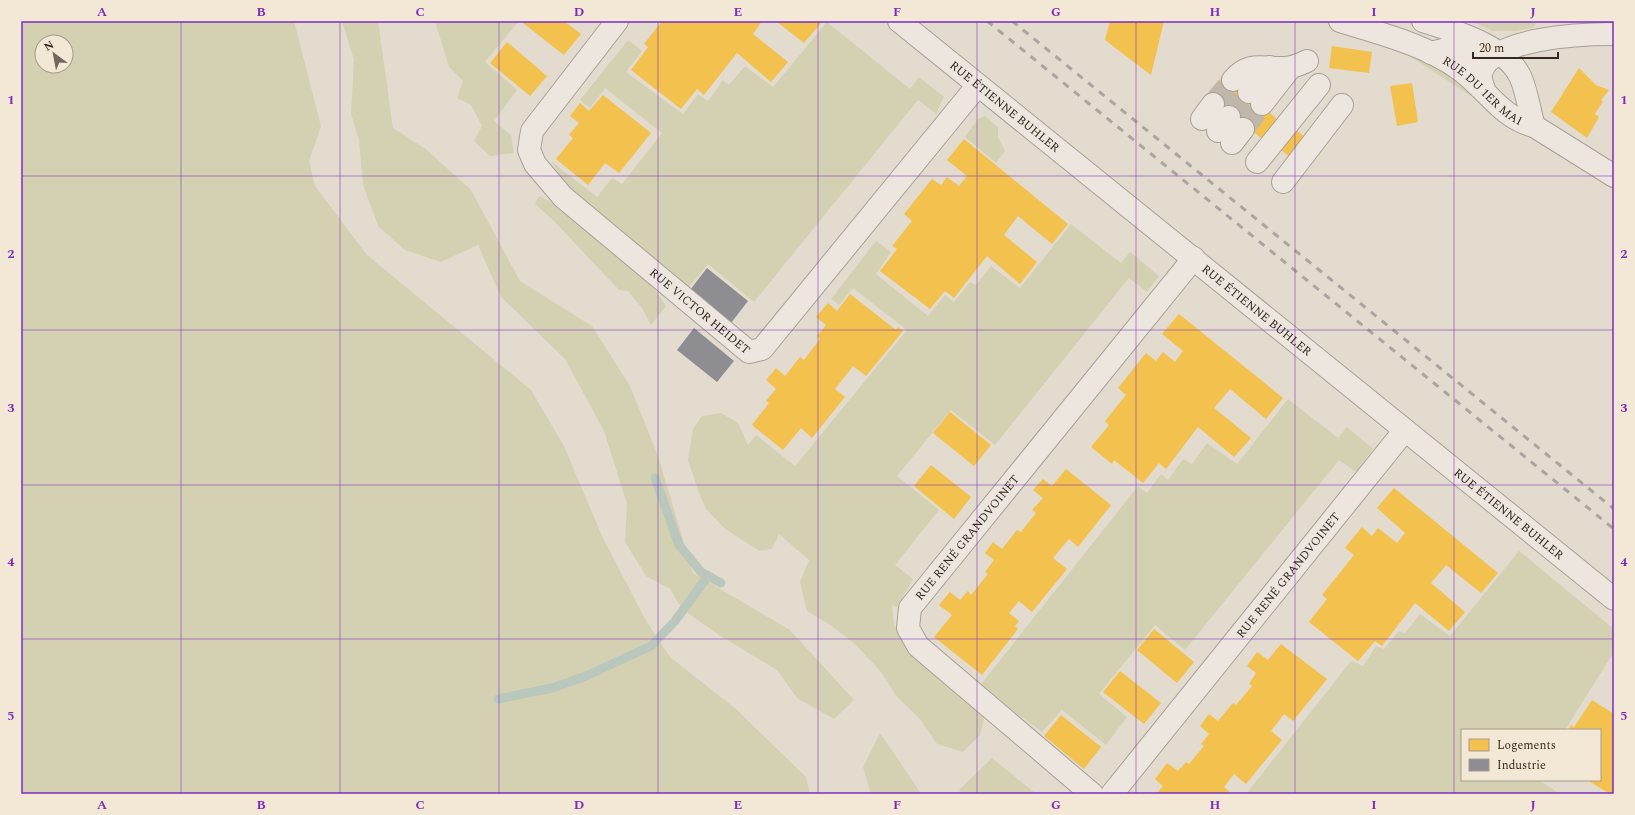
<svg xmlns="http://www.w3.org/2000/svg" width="1635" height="815" font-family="Spectral,serif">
  <rect width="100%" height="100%" fill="#e3dbce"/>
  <g fill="#d4d1b2" fill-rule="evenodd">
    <path d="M21,21H294L321,126L309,161L315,186L367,255L531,390L564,446L602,536L645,619L670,657L736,709L806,777L810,794H21ZM42,42H66V66H42Z"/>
    <polygon points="342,21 378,21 393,128 427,150 471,190 520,281 592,326 630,386 658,456 693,573 790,630 854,700 834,719 797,698 777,670 719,635 682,609 670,589 646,576 625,542 627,504 604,431 565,359 501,297 478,245 441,262 405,250 378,226 363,185 359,140 351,114 354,60"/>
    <polygon points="435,21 519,21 485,62 517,90 494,121 511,135 514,153 490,156 474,141 482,126 471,105 457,98 463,81 449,67"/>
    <polygon points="1471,21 1537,21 1533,28 1516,31 1493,31"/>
    <polygon points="827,22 910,89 919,77 944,97 936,114 918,100 754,302 708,264 688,288 568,190 552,162 597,197 612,178 622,184 662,133 605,88 590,108 580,100 628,40 642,51 626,72 683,114 698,94 708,101 723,80 729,85 745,66 773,87"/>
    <polygon points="1402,51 1421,53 1475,96 1474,98"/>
    <polygon points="985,116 998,127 998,137 1005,151 996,163 965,137 978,119"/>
    <polygon points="539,196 558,206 652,286 666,306 651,325 642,308 628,291 619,290 554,221 535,204"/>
    <polygon points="1071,224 1121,263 1130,252 1159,276 1147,292 1129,278 995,445 951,410 897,476 939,510 895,565 913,579 897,607 892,605 894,625 907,644 985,715 980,735 963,752 937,744 920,719 897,697 881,672 857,646 832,626 807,611 800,582 809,560 779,534 772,549 759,551 724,528 706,509 699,493 688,460 693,429 702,416 721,413 738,423 748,445 756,435 795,466 907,330 853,288 839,305 831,299 876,241 891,252 876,274 928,316 945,295 954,302 970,282 976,285 991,266 1020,288"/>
    <polygon points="1288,399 1338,438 1347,427 1373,449 1356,472 1339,460 1185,650 1155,625 1099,694 1127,717 1106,745 1062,710 1042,732 1021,716 1009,713 978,688 1138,486 1147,493 1161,474 1168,480 1183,459 1192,464 1207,443 1237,464"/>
    <polygon points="1519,551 1614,629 1614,652 1565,730 1462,730 1462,780 1539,780 1560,794 1246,794 1351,661 1363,666 1376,646 1384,649 1399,631 1405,633 1420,614 1450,636"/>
    <polygon points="880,733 920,792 920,794 871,794 863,767"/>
    <polygon points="992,758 1036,794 962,794 959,790"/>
  </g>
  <g fill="#f2c14e">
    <polygon points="524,21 564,21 581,34 564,55 523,23"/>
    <polygon points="662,21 762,21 753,34 788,62 771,82 737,53 704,95 697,89 681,109 631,70 648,47 644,44"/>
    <polygon points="776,21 819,21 821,23 804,43"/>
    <polygon points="1110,21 1164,21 1151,75 1105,40"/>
    <polygon points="507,42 547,76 530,96 490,63"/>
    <polygon points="1332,46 1372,52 1369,73 1329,68"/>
    <polygon points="1579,68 1596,85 1609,90 1601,100 1603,101 1595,114 1599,117 1587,138 1551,112"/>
    <polygon points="1223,75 1277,119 1261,138 1208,95"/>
    <polygon points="1412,83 1418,122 1397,126 1390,86"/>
    <polygon points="603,95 651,133 619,173 605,163 588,185 556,159 573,138 569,135 579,123 570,116 580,103 589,111"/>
    <polygon points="1296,130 1305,137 1289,156 1281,150"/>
    <polygon points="964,139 1068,224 1052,244 1018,216 1004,235 1037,262 1020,284 987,256 954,298 945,291 930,309 880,271 897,249 892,246 912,221 904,214 932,179 941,185 947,177 959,186 967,176 947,160"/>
    <polygon points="850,294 896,330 898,327 903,331 866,376 853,366 835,389 845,397 812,438 801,428 783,450 752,425 769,403 766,401 776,389 766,380 776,368 785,376 800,357 804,360 820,339 817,336 826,325 816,317 828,303 837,311"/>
    <polygon points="1179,314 1283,398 1266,419 1230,389 1214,408 1251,438 1234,457 1198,427 1166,469 1159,463 1143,483 1114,460 1112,464 1091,447 1109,425 1105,421 1126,395 1118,388 1146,353 1156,361 1163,352 1175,362 1183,351 1162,334"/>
    <polygon points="950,412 991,445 974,466 933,433"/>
    <polygon points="931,465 971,497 954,519 914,486"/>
    <polygon points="1066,469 1111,505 1078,547 1069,539 1053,558 1067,569 1032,612 1019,601 1009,613 1019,621 1015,626 1018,629 982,675 934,637 952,615 939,605 950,592 960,600 968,591 971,595 988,574 985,572 994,560 985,553 993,542 1002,549 1017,530 1021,532 1036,513 1032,510 1043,498 1033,490 1043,479 1052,486"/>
    <polygon points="1394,488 1498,573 1481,593 1446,565 1431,583 1465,612 1449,631 1415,603 1382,646 1375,641 1358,661 1309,622 1327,599 1322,595 1354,555 1345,548 1362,527 1372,536 1378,528 1397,543 1405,533 1377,508"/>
    <polygon points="1154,629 1194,662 1177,683 1137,650"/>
    <polygon points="1281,644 1327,679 1293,721 1284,714 1271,731 1282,740 1246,784 1234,774 1224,787 1231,793 1230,794 1156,794 1163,786 1155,779 1167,763 1178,771 1186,762 1189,764 1204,746 1201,744 1209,734 1200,726 1209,714 1218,721 1233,703 1236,705 1252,686 1249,684 1256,673 1247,666 1257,652 1268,660"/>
    <polygon points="1120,671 1161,703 1144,724 1103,692"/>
    <polygon points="1592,700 1614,714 1614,732 1612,735 1614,736 1614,794 1610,794 1587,780 1600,780 1600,730 1568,730 1571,725 1574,727"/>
    <polygon points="1061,715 1101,747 1084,769 1044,736"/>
  </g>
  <g fill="#8d8d92">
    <polygon points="707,268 748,301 731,323 690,290"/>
    <polygon points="694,328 734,361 717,382 677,350"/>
  </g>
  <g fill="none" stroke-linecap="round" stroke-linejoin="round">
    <g stroke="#b9c7bc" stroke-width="9">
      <polyline points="655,478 679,545 701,572 721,583"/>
      <polyline points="498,699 552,688 586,676 651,646 675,621 708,576"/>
    </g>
    <g stroke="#c0b7ab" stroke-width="22" stroke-dasharray="22 11" stroke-linecap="butt">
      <polyline points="1213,104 1233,80"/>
      <polyline points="1229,117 1249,92"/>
      <polyline points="1243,129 1262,104"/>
    </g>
    <g stroke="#a8a097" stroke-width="24">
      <g id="minor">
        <path id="s1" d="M617,21L532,131L529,150L535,164L563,197L749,352L762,349L978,85"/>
        <path id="s2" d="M899,21L1614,599"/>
        <path id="s3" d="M1340,21C1381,34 1424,44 1459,69C1486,88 1501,118 1534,126C1529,110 1527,91 1520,76C1505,45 1453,31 1423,21"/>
        <polyline points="1431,53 1451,48 1482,59 1499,53"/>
        <path d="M1233,80C1250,61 1262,69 1283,68C1292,68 1299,65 1307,61"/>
        <polyline points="1249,92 1270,67"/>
        <path d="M1485,92C1483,86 1480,80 1481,74C1488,37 1585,34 1614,34"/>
        <polyline points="1262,104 1290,68"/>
        <polyline points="1202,119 1213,104"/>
        <polyline points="1534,126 1614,176"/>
        <polyline points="1218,131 1229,117"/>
        <polyline points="1232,143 1243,129"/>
        <polyline points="1257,162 1319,85"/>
        <polyline points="1283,182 1342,105"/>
        <path id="s4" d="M1092,794L918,646L908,628L910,608L1194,258"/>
        <path id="s5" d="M1112,794L1405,430"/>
      </g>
    </g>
    <use href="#minor" stroke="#ece6df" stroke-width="22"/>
    <g stroke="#aba59f" stroke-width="3" stroke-dasharray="7 7" stroke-linecap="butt">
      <polyline points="987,21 1614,529"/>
      <polyline points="1012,21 1614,509"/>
    </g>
  </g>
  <path fill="none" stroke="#7b2cbf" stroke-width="1" stroke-opacity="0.55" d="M181,21V794M340,21V794M499,21V794M658,21V794M818,21V794M977,21V794M1136,21V794M1295,21V794M1454,21V794M21,176H1614M21,330H1614M21,485H1614M21,639H1614"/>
  <g text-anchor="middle" stroke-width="4" stroke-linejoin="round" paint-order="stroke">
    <g font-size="12" fill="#362820" stroke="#f3e7d5">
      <text dy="4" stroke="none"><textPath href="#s3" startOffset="161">RUE DU 1ER MAI</textPath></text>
      <text dy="4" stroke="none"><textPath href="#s2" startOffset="136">RUE ÉTIENNE BUHLER</textPath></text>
      <text dy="4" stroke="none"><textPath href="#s1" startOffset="395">RUE VICTOR HEIDET</textPath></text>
      <text dy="4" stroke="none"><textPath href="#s2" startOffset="460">RUE ÉTIENNE BUHLER</textPath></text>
      <text dy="4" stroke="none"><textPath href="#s2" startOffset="784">RUE ÉTIENNE BUHLER</textPath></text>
      <text dy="4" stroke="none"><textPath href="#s4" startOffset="360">RUE RENÉ GRANDVOINET</textPath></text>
      <text dy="4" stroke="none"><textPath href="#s5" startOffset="281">RUE RENÉ GRANDVOINET</textPath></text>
    </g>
  </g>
  <rect width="1635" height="815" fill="none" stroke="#f3e7d5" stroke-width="44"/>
  <rect x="1461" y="729" width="140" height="52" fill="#f3e7d5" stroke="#a79b8d"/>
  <rect x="1469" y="739" width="20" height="12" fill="#f2c14e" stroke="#a79b8d"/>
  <text x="1497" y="749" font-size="12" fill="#362820">Logements</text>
  <rect x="1469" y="759" width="20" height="12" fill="#8d8d92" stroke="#a79b8d"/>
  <text x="1497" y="769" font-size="12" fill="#362820">Industrie</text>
  <g transform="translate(54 54) rotate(328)"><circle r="19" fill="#f3e7d5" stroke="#a79b8d"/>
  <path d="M0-3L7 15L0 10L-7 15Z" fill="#73675d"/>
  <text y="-6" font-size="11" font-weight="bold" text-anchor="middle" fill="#362820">N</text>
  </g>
  <path d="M1473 52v6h85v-6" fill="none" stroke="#362820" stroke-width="2"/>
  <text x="1479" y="52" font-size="12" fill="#362820" stroke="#f3e7d5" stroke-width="3" paint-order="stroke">20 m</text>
  <rect x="22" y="22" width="1591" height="771" fill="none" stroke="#7b2cbf" stroke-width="1.5"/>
  <g font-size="13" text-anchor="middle" font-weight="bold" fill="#7b2cbf">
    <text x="102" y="16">A</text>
    <text x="261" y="16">B</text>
    <text x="420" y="16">C</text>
    <text x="579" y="16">D</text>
    <text x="738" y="16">E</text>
    <text x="897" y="16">F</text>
    <text x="1056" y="16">G</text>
    <text x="1215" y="16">H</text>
    <text x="1374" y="16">I</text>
    <text x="1533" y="16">J</text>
    <text x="11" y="104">1</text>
    <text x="1624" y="104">1</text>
    <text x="11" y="258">2</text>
    <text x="1624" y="258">2</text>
    <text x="11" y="412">3</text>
    <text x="1624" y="412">3</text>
    <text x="11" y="566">4</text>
    <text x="1624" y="566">4</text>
    <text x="11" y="720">5</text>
    <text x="1624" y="720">5</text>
    <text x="102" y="809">A</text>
    <text x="261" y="809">B</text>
    <text x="420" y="809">C</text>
    <text x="579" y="809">D</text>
    <text x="738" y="809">E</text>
    <text x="897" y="809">F</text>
    <text x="1056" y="809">G</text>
    <text x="1215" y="809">H</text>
    <text x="1374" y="809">I</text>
    <text x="1533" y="809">J</text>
  </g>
</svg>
